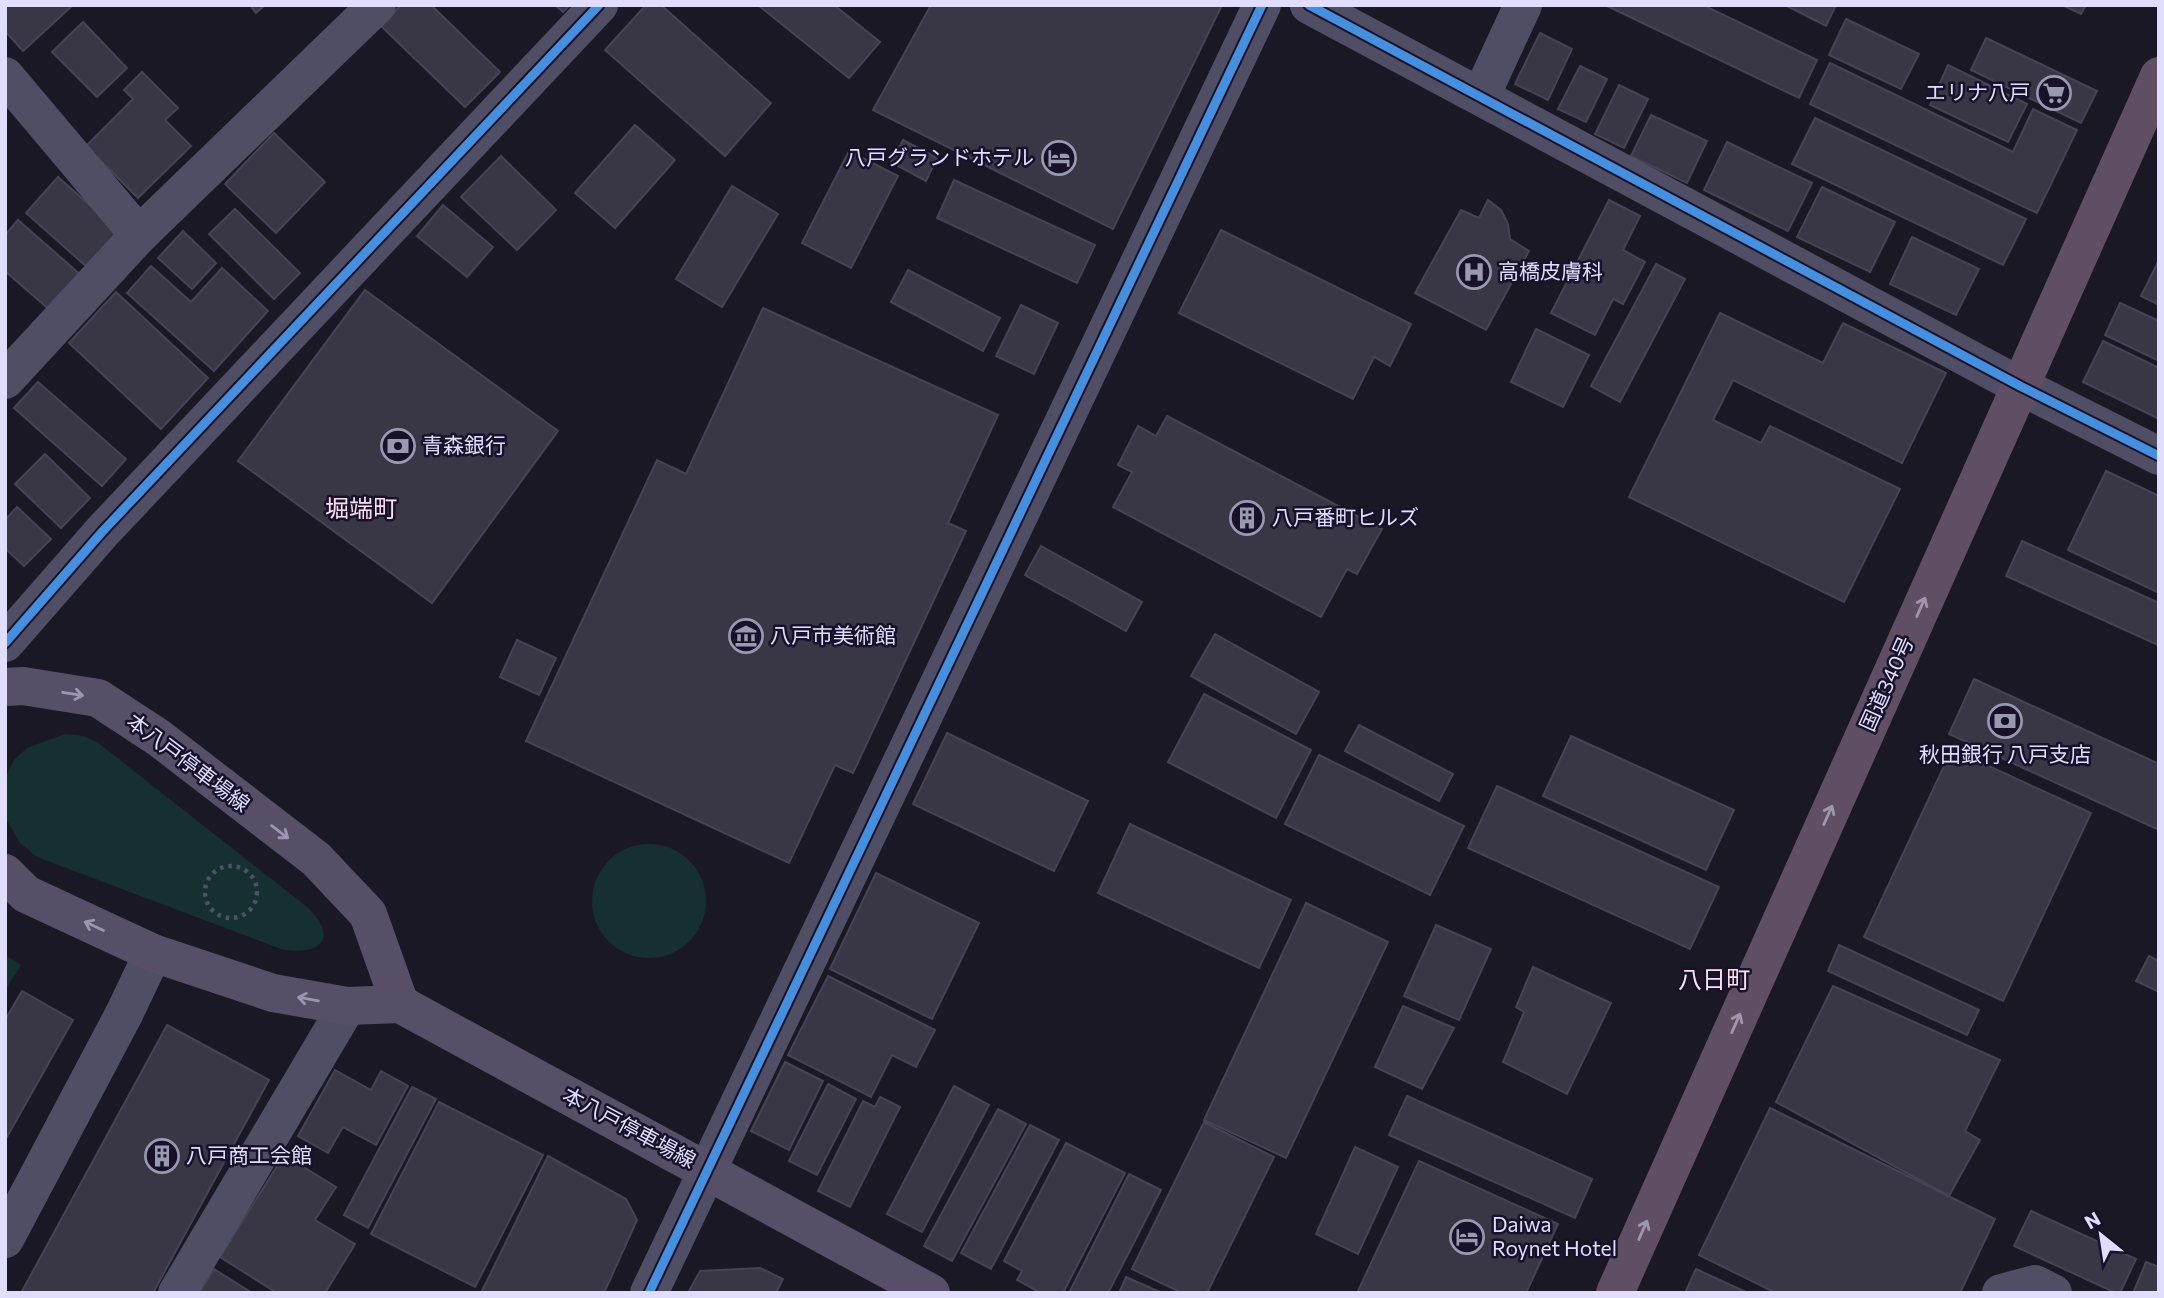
<svg xmlns="http://www.w3.org/2000/svg" width="2164" height="1298" font-family="Commissioner,'Noto Sans JP',sans-serif">
  <rect width="100%" height="100%" fill="#1a1824"/>
  <g fill="#163031">
    <path d="M65,734L83,736L97,742L307,907C340,939 320,956 281,949L37,857L20,843L5,817V779L14,760L27,748Z"/>
    <circle cx="649" cy="901" r="57"/>
    <polygon points="5,955 21,965 5,991"/>
  </g>
  <g fill="#393645" stroke="#474356" stroke-width="2">
    <polygon points="5,5 73,5 23,51 5,31"/>
    <polygon points="250,5 265,5 256,13"/>
    <polygon points="401,5 431,5 500,72 465,107 381,26"/>
    <polygon points="555,5 570,5 563,12"/>
    <polygon points="646,5 661,5 771,103 725,156 605,50"/>
    <polygon points="758,5 834,5 880,42 849,78"/>
    <polygon points="931,5 1222,5 1113,229 873,110"/>
    <polygon points="1605,5 1703,5 1817,60 1799,98"/>
    <polygon points="1785,5 1836,5 1826,26"/>
    <polygon points="2062,5 2086,5 2081,14"/>
    <polygon points="1846,19 1919,54 1901,89 1829,55"/>
    <polygon points="83,22 127,68 97,97 52,52"/>
    <polygon points="1540,33 1572,49 1548,100 1515,84"/>
    <polygon points="1986,38 2097,91 2081,123 1971,70"/>
    <polygon points="1830,63 2013,152 2033,109 2077,130 2037,213 1810,104"/>
    <polygon points="1948,65 2027,104 2008,142 1930,105"/>
    <polygon points="1580,66 1607,79 1586,122 1558,109"/>
    <polygon points="142,72 178,108 165,120 191,146 138,198 86,146 133,99 124,90"/>
    <polygon points="1619,85 1648,99 1624,148 1595,134"/>
    <polygon points="1651,115 1707,141 1687,183 1631,156"/>
    <polygon points="1815,118 2026,219 2003,265 1792,164"/>
    <polygon points="635,125 675,160 615,228 575,193"/>
    <polygon points="274,133 325,182 276,233 225,184"/>
    <polygon points="903,140 937,158 926,181 891,162"/>
    <polygon points="1727,142 1812,183 1788,231 1704,190"/>
    <polygon points="849,151 898,176 851,268 802,243"/>
    <polygon points="501,156 556,210 517,250 461,197"/>
    <polygon points="58,177 119,231 87,267 26,213"/>
    <polygon points="954,180 1095,245 1077,283 937,218"/>
    <polygon points="732,186 778,214 722,307 676,279"/>
    <polygon points="1822,187 1895,222 1870,272 1797,237"/>
    <polygon points="1488,200 1501,210 1508,224 1510,239 1529,251 1486,330 1415,293 1461,210 1479,218"/>
    <polygon points="1609,200 1640,216 1623,250 1645,262 1623,304 1613,299 1595,335 1551,313"/>
    <polygon points="443,205 493,247 467,277 417,236"/>
    <polygon points="235,209 300,273 274,299 209,234"/>
    <polygon points="18,220 82,276 51,311 5,271 5,235"/>
    <polygon points="1221,230 1411,324 1390,366 1374,357 1353,399 1179,313"/>
    <polygon points="183,231 216,263 192,289 158,258"/>
    <polygon points="1912,237 1979,269 1956,315 1890,284"/>
    <polygon points="2159,260 2159,305 2141,296"/>
    <polygon points="1656,264 1685,279 1620,402 1591,386"/>
    <polygon points="151,266 191,302 222,268 268,311 214,371 127,293"/>
    <polygon points="908,270 1000,318 983,351 891,302"/>
    <polygon points="365,290 558,431 432,603 238,461"/>
    <polygon points="116,292 208,378 161,429 69,343"/>
    <polygon points="2120,303 2159,321 2159,361 2105,335"/>
    <polygon points="1021,305 1058,323 1034,374 996,356"/>
    <polygon points="763,308 998,415 948,523 966,531 853,773 835,765 789,863 526,741 657,460 686,474"/>
    <polygon points="1720,313 1823,363 1843,323 1946,373 1902,463 1733,380 1713,420 1761,443 1770,426 1900,489 1844,602 1629,497"/>
    <polygon points="1536,329 1589,355 1563,407 1511,382"/>
    <polygon points="2103,341 2159,368 2159,419 2083,382"/>
    <polygon points="38,382 126,459 102,486 14,408"/>
    <polygon points="1167,416 1382,529 1357,574 1347,569 1321,617 1113,507 1132,472 1118,465 1138,426 1156,436"/>
    <polygon points="45,454 90,498 61,528 15,484"/>
    <polygon points="2106,471 2159,496 2159,593 2068,550"/>
    <polygon points="17,507 51,539 24,566 5,548 5,520"/>
    <polygon points="2022,541 2159,603 2158,645 2006,576"/>
    <polygon points="1041,546 1142,602 1126,631 1025,575"/>
    <polygon points="1215,634 1319,692 1296,734 1191,676"/>
    <polygon points="517,640 556,658 539,695 500,677"/>
    <polygon points="1974,679 2159,764 2159,830 1949,734"/>
    <polygon points="1204,694 1311,750 1276,818 1168,762"/>
    <polygon points="1359,725 1453,774 1439,801 1345,751"/>
    <polygon points="947,733 1088,801 1054,871 913,804"/>
    <polygon points="1571,736 1734,810 1706,870 1543,796"/>
    <polygon points="1952,749 2091,813 2003,1001 1864,937"/>
    <polygon points="1319,755 1464,826 1430,895 1285,824"/>
    <polygon points="1497,786 1719,887 1690,949 1468,848"/>
    <polygon points="1130,824 1291,900 1259,968 1098,893"/>
    <polygon points="876,873 979,923 932,1019 830,969"/>
    <polygon points="1306,903 1388,942 1286,1158 1204,1120"/>
    <polygon points="1436,925 1491,949 1459,1020 1404,996"/>
    <polygon points="1839,945 1979,1010 1967,1035 1828,971"/>
    <polygon points="2149,956 2159,961 2159,992 2136,981"/>
    <polygon points="1533,967 1611,1003 1567,1094 1503,1062 1524,1012 1516,1007"/>
    <polygon points="828,976 935,1030 916,1067 892,1055 871,1097 788,1055"/>
    <polygon points="1833,986 2000,1060 1965,1131 1980,1140 1949,1196 1776,1102"/>
    <polygon points="22,991 73,1020 7,1137 5,1136 5,1020"/>
    <polygon points="1403,1006 1454,1028 1422,1089 1375,1067"/>
    <polygon points="167,1025 269,1080 240,1133 153,1293 21,1293"/>
    <polygon points="785,1062 823,1081 789,1150 751,1131"/>
    <polygon points="335,1070 371,1090 381,1071 408,1086 376,1145 343,1127 328,1153 298,1136"/>
    <polygon points="828,1084 856,1099 817,1175 789,1161"/>
    <polygon points="954,1086 989,1105 922,1232 887,1214"/>
    <polygon points="412,1087 436,1099 368,1228 344,1215"/>
    <polygon points="1407,1096 1592,1179 1575,1218 1389,1135"/>
    <polygon points="880,1097 900,1107 850,1207 818,1191 863,1101 875,1107"/>
    <polygon points="439,1102 543,1155 475,1287 371,1234"/>
    <polygon points="1770,1108 1995,1219 1960,1293 1776,1293 1699,1255"/>
    <polygon points="998,1109 1026,1124 952,1261 924,1246"/>
    <polygon points="1204,1122 1274,1157 1207,1293 1182,1293 1132,1269"/>
    <polygon points="1030,1125 1059,1140 991,1269 961,1253"/>
    <polygon points="1066,1143 1125,1173 1063,1293 1041,1293 1017,1280 1022,1271 1004,1261"/>
    <polygon points="1355,1147 1398,1167 1358,1254 1316,1234"/>
    <polygon points="284,1155 336,1187 315,1220 355,1244 325,1293 277,1293 220,1257"/>
    <polygon points="548,1156 626,1199 637,1220 604,1293 481,1293"/>
    <polygon points="1419,1161 1558,1224 1526,1293 1357,1293"/>
    <polygon points="1129,1174 1161,1190 1108,1293 1069,1293"/>
    <polygon points="2031,1211 2136,1259 2120,1293 2116,1293 2014,1246"/>
    <polygon points="2146,1262 2159,1267 2159,1293 2133,1293"/>
    <polygon points="760,1268 783,1279 776,1293 688,1293 700,1271"/>
    <polygon points="214,1269 252,1293 199,1293"/>
    <polygon points="1696,1269 1748,1293 1685,1293"/>
    <polygon points="1126,1277 1162,1293 1119,1293"/>
  </g>
  <g fill="none" stroke-linecap="round" stroke-linejoin="round">
    <circle stroke="#4a5564" stroke-width="4.5" stroke-dasharray="3.5 5" stroke-linecap="butt" cx="231" cy="892" r="26"/>
    <g stroke="#4f4e65" stroke-width="38">
      <polyline points="1309,5 2020,386 2159,456"/>
      <polyline points="5,76 139,235"/>
      <polyline points="1481,96 1523,5"/>
      <polyline points="5,380 139,235 377,5"/>
      <polyline points="5,643 102,532 599,5"/>
      <polyline points="5,1239 125,1012 153,953"/>
      <polyline points="177,1293 347,1006"/>
      <polyline points="649,1293 1262,5"/>
      <polyline points="2001,1293 2035,1284 2053,1293"/>
    </g>
    <g stroke="#574e68" stroke-width="38">
      <polyline points="5,687 23,686 98,698 159,738 316,859 368,914 400,1004"/>
      <polyline points="5,873 26,894 153,953 273,993 347,1006 400,1004 931,1293"/>
    </g>
    <polyline stroke="#5f4e64" stroke-width="38" points="1615,1293 2159,76"/>
    <g stroke="#17122a" stroke-width="13">
      <g id="cycleway">
        <polyline points="1309,5 2020,386 2159,456"/>
        <polyline points="5,643 102,532 599,5"/>
        <polyline points="649,1293 1262,5"/>
      </g>
    </g>
    <use href="#cycleway" stroke="#468fdf" stroke-width="9"/>
  </g>
  <defs><path id="oneway-shaft" d="M-6 0H5M1.5-3L5.5 0L1.5 3" fill="none" stroke-width="1.6" stroke-linecap="round" stroke-linejoin="round" transform="scale(1.75)"/></defs>
  <g stroke="#a096b0">
    <use href="#oneway-shaft" transform="translate(1921 607) rotate(-66)"/>
    <use href="#oneway-shaft" transform="translate(1828 815) rotate(-66)"/>
    <use href="#oneway-shaft" transform="translate(1736 1023) rotate(-66)"/>
    <use href="#oneway-shaft" transform="translate(1643 1230) rotate(-66)"/>
  </g>
  <g stroke="#9c96b2">
    <use href="#oneway-shaft" transform="translate(73 694) rotate(9)"/>
    <use href="#oneway-shaft" transform="translate(280 832) rotate(37)"/>
    <use href="#oneway-shaft" transform="translate(94 926) rotate(-155)"/>
    <use href="#oneway-shaft" transform="translate(308 999) rotate(-170)"/>
  </g>
  <defs>
    <g id="supermarket-ring" transform="scale(1.75)"><circle r="9.5" fill="#17122a" stroke="#9b98b1" stroke-width="1.5"/><path d="M-6-5.5h2.5l.6 2H6L4.5 2H-2.5L-4.4-4H-6ZM-1.5 3.2a1.3 1.3 0 1 0 .1 0ZM3 3.2a1.3 1.3 0 1 0 .1 0Z" fill="#9b98b1"/></g>
    <g id="hotel-ring" transform="scale(1.75)"><circle r="9.5" fill="#17122a" stroke="#9b98b1" stroke-width="1.5"/><path d="M-6-4.5h1.5V1H6V5H4.5V3h-9V5H-6ZM-4 0a1.8 1.8 0 1 1 3.6 0ZM.5 0V-2.5h3Q6-2.5 6 0Z" fill="#9b98b1"/></g>
    <g id="hospital-ring" transform="scale(1.75)"><circle r="9.5" fill="#17122a" stroke="#9b98b1" stroke-width="1.5"/><path d="M-5-5h3v3.5h4V-5h3V5h-3V1.5h-4V5h-3Z" fill="#9b98b1"/></g>
    <g id="bank-ring" transform="scale(1.75)"><circle r="9.5" fill="#17122a" stroke="#9b98b1" stroke-width="1.5"/><path d="M-6-4H6V4H-6ZM0-2.3a2.3 2.3 0 1 0 0 4.6a2.3 2.3 0 1 0 0-4.6Z" fill="#9b98b1"/></g>
    <g id="building-ring" transform="scale(1.75)"><circle r="9.5" fill="#17122a" stroke="#9b98b1" stroke-width="1.5"/><path d="M-4-6H4V6H1V3H-1V6H-4ZM-2.5-4.3h1.7v1.8h-1.7ZM.8-4.3h1.7v1.8H.8ZM-2.5-1h1.7V.8h-1.7ZM.8-1h1.7V.8H.8Z" fill="#9b98b1"/></g>
    <g id="museum-ring" transform="scale(1.75)"><circle r="9.5" fill="#17122a" stroke="#9b98b1" stroke-width="1.5"/><path d="M0-6L6-3V-2H-6V-3ZM-5-1h2V3h-2ZM-1-1h2V3h-2ZM3-1h2V3H3ZM-6 4H6V6H-6Z" fill="#9b98b1"/></g>
  </defs>
  <g fill-rule="evenodd">
    <use href="#supermarket-ring" x="2054" y="93"/>
    <use href="#hotel-ring" x="1059" y="158"/>
    <use href="#hospital-ring" x="1474" y="272"/>
    <use href="#bank-ring" x="398" y="446"/>
    <use href="#building-ring" x="1247" y="518"/>
    <use href="#museum-ring" x="746" y="636"/>
    <use href="#bank-ring" x="2005" y="721"/>
    <use href="#building-ring" x="162" y="1156"/>
    <use href="#hotel-ring" x="1467" y="1237"/>
  </g>
  <g text-anchor="middle" stroke-width="5" stroke-linejoin="round" paint-order="stroke">
    <g font-size="21" fill="#e1ddfd" stroke="#17122a" text-anchor="start">
      <text x="2030" y="100" text-anchor="end">エリナ八戸</text>
      <text x="1034" y="165" text-anchor="end">八戸グランドホテル</text>
      <text x="1498" y="279">高橋皮膚科</text>
      <text x="422" y="453">青森銀行</text>
      <text x="1272" y="525">八戸番町ヒルズ</text>
      <text x="770" y="643">八戸市美術館</text>
      <text x="2005" y="762" text-anchor="middle">秋田銀行 八戸支店</text>
      <text x="186" y="1163">八戸商工会館</text>
      <text x="1492" y="1232">Daiwa<tspan x="1492" dy="24">Roynet Hotel</tspan></text>
    </g>
    <g font-size="21" fill="#e1ddfd" stroke="#17122a">
      <text transform="translate(1887 684) rotate(-66)" y="7">国道340号</text>
      <text transform="translate(188 763) rotate(37)" y="7">本八戸停車場線</text>
      <text transform="translate(629 1128) rotate(28)" y="7">本八戸停車場線</text>
    </g>
    <g font-size="24" fill="#fddff2" stroke="#17122a">
      <text x="361" y="517">堀端町</text>
      <text x="1714" y="988">八日町</text>
    </g>
  </g>
  <rect width="2164" height="1298" fill="none" stroke="#e1ddfd" stroke-width="14"/>
  <g transform="translate(2101 1235) rotate(330)" stroke="#17122a" stroke-width="5" paint-order="stroke">
  <path d="M0-5L12 26L0 18L-12 26Z" fill="#e1ddfd"/>
  <text y="-10" font-size="19" font-weight="bold" text-anchor="middle" fill="#e1ddfd">N</text>
  </g>
</svg>
